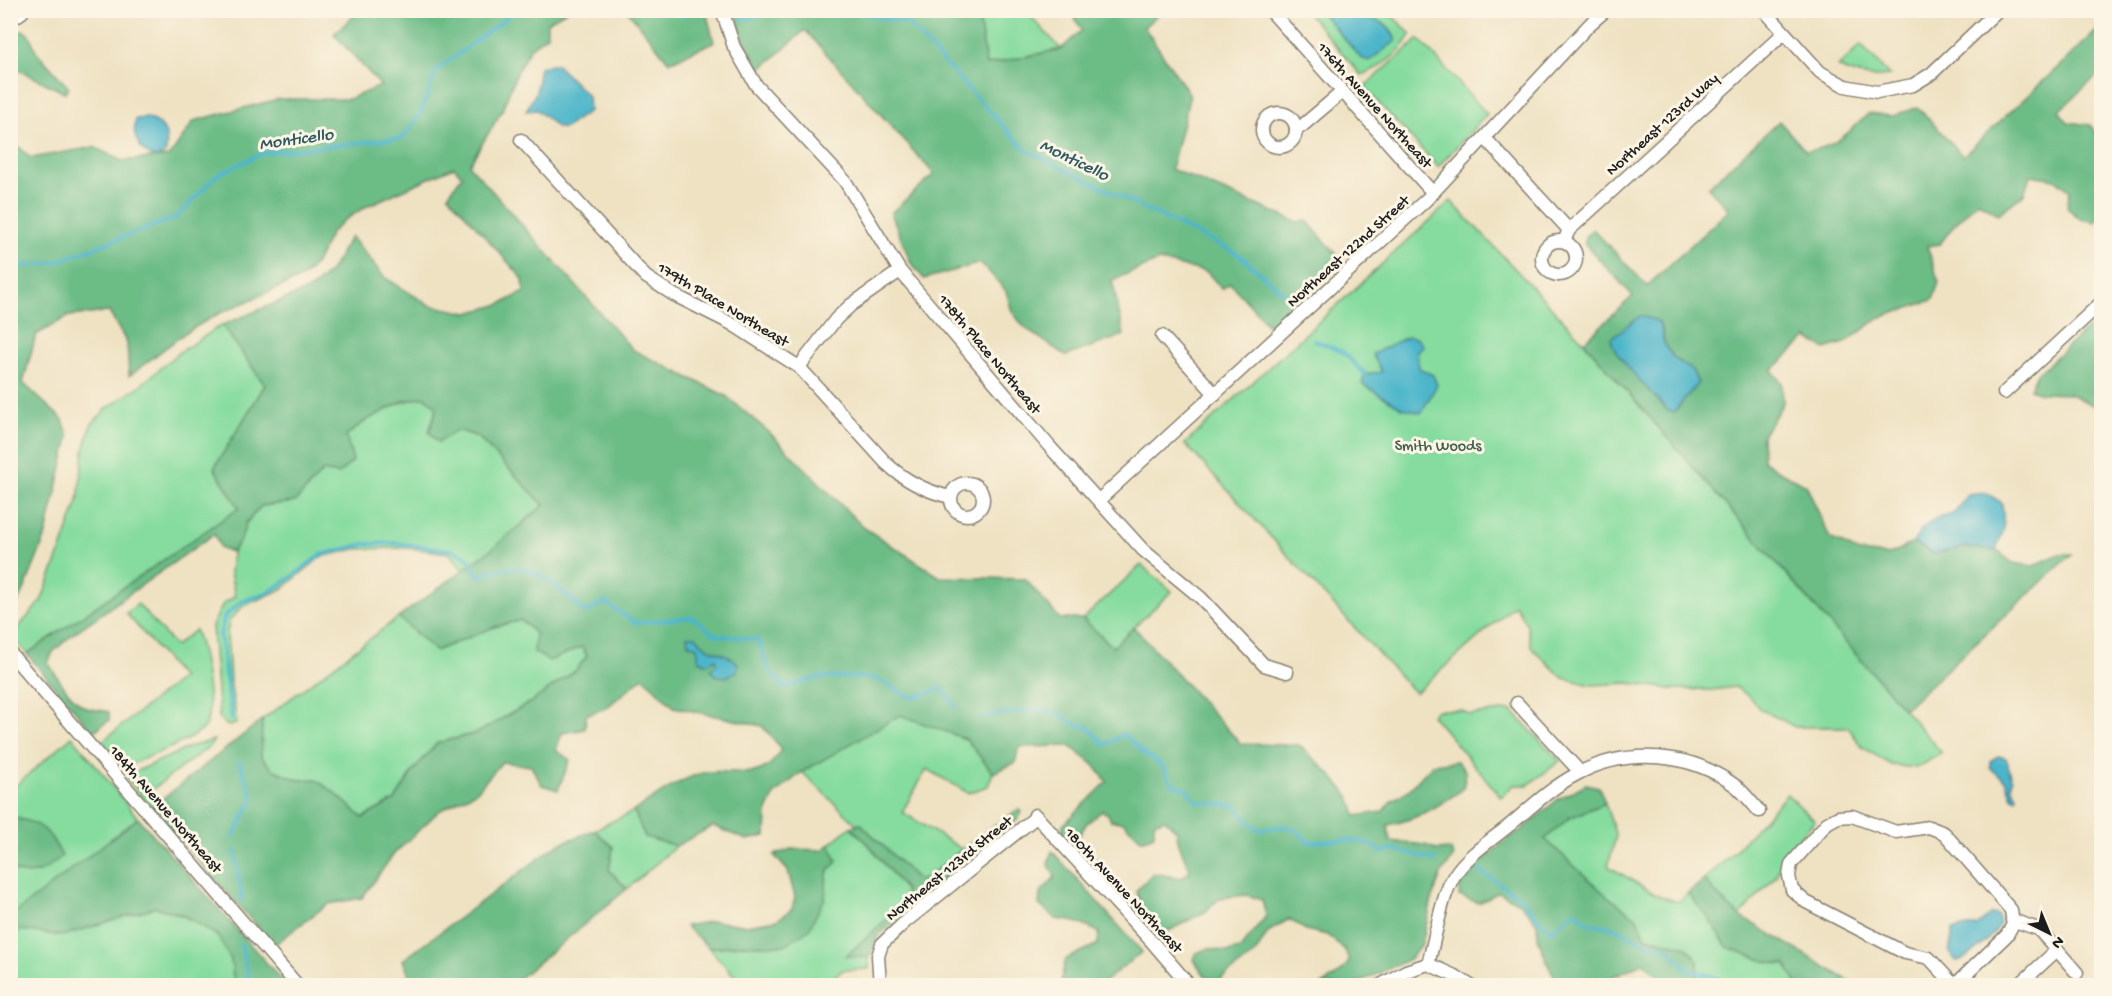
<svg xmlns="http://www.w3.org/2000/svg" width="2112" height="996" font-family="'Gochi Hand',sans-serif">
  <rect width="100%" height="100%" fill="#fcf5e5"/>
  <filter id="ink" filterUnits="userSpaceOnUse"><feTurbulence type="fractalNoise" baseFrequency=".0167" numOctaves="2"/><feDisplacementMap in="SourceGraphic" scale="12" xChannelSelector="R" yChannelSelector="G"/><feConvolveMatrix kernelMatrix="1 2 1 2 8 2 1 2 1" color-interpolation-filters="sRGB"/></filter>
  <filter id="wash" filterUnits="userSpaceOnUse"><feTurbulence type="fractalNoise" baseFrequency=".008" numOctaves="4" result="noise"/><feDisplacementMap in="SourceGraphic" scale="24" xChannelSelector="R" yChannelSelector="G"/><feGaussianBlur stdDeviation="1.35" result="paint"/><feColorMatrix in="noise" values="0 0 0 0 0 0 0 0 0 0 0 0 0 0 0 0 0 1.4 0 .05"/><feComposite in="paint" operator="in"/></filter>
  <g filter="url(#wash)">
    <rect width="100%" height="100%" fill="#efe2c3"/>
    <g fill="#86dc9f" stroke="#517c5e" stroke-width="1.5">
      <polygon points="978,11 1026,11 1061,49 986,65"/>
      <path d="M1306,11H1320L1361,58L1396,41C1388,18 1373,20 1352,14L1349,11C1382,11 1389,8 1411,35C1401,53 1380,69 1361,75Z"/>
      <polygon points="1419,39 1487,114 1438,167 1364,87"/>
      <path d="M1861,45L1890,76C1871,79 1856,76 1838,67Z"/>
      <polygon points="1451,201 1584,342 1942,753 1916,768 1891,765 1862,747 1848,727 1795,727 1760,709 1747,695 1735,687 1712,690 1670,689 1629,683 1591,685 1563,678 1531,647 1527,625 1515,605 1415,693 1185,444"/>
      <polygon points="222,325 265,385 214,468 240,508 27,654 11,636 41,601 57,561 78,501 84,451 91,425 107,408 141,385 178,353"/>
      <path d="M425,397L437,407L429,432L438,442L458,430L478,437L544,505L492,549L463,570L449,553L407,548L356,549L321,557L282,589L242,607L230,620L227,633L230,680L237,723L230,726L224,724L219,717L212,626L223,604L235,596L230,572L232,552L241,539L246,523L261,506L295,502L323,471L338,474L353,461L346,436C371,416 392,402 425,397Z"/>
      <polygon points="1141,565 1172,591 1113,647 1083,619"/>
      <path d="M138,604L175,646L195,630C202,646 215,710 205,726C196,740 144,758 127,766L120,764L101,742L182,678L126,613Z"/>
      <polygon points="399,617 435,651 494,627 521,620 535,633 582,647 587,656 576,670 531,702 477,733 437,743 413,771 395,800 362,818 335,793 315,780 298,780 272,769 261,756 262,720"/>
      <polygon points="1437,710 1461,710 1470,715 1511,710 1560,761 1528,785 1514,785 1501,797 1432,715"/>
      <polygon points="900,714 966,739 993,773 988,786 968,793 927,769 902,812 962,849 926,879 917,879 860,823 856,824 802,772"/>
      <polygon points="72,736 138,818 11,916 11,790"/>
      <polygon points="214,740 210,746 149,792 157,803 151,808 127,779 130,774 192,746"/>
      <polygon points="1787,794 1815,821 1784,853 1776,876 1740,916 1726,904 1704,880 1735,851"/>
      <polygon points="1605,803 1616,836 1608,866 1655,894 1678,902 1688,893 1710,920 1727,947 1765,961 1786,965 1798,984 1796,986 1697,985 1698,961 1663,941 1646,937 1636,917 1607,896 1544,839 1569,818"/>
      <polygon points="634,811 645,837 676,846 627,889 609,870 613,847 594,830"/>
      <polygon points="851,827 869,845 906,891 903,904 847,955 869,958 869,969 843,970 824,985 743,985 709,948 741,945 825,898 827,873 837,861 830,844"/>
      <path d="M155,907C184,915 224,928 232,962C233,969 234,978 234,985H18L13,974L11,973L10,934L22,930L62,936Z"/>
    </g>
    <g fill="#6cbc86" stroke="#446c51" stroke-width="1.5" fill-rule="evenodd">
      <path d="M426,10L567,11L547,22V35L531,47L517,72L502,111L469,165L633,350L726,396L769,432L863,527L940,577L1025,579L1060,619H1083L1113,647L1134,627L1241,744L1299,745L1329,773L1350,797L1356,816L1382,812L1391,801L1409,790L1433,764L1457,761L1466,772L1463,789C1438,806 1419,819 1388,825L1390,841L1425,845L1437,850L1450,849L1454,856L1441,874L1432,899L1422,944L1410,959L1353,985H1322L1339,974L1349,962L1345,950L1327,935L1306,930L1289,919L1268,932L1255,954L1218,981L1206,977L1194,960L1196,953L1209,948L1228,952L1240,949L1266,916L1262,900L1247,895L1220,898L1205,912L1159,936L1133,910L1141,903L1136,891L1153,873L1181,878L1190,871L1179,844L1176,830L1165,819L1154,823V835L1142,840L1123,822L1111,821L1108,814L1102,811L1086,824L1077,839L1097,860L1087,866L1061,835L1063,825L1107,782L1094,765L1070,746L1019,747L1015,763L993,773L966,739L900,715L802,772L775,794L767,811L766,836L747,840L713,826L676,846L645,837L634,811C654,798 676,781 699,774C733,764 759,789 782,749L762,726L674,707L643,677L606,708L586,715L585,729L562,733L556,750L570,760L558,790L542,785L531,766L502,762L477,791L439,811L393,855L362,898L328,904L274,945L151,808L262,720L261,756L272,769L298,780L315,779L335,793L363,818L395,800L413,771L437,743L477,733L531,702L576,670L587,656L582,647L549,661L534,652L535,633L521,620L494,627L435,651L399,617L492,549L544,505L478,437L458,430L438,442L429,432L437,407L425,397L403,401L365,421L346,436L353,461L338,474L323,471L295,502L261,506L246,523L241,539L232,552L221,549L214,534L73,634L53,652L48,663C58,677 72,704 90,709C97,710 102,710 109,712V720L93,732L27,654L239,508L214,468L265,385L222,325L312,288L331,270L351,236L384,277L429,305L468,313L501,304L524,292L523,279L448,195L462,176L454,167L367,206L343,221L331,233L316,263L303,277L218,314L185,333L129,376L127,343L109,312L69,316L36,335L23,383L63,420L69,437L45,538L25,588L11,615V140L31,158L94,147L122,161L170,156L194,121L278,99H348L381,86L334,34L359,11H420L424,14Z"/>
      <polygon points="628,11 706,11 714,42 669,62"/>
      <polygon points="735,11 978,11 986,65 1061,49 1082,30 1072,14 1073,11 1162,11 1144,27 1190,95 1171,169 1297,222 1306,220 1342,260 1269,326 1230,283 1222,289 1207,272 1159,261 1112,280 1124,335 1066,356 1025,328 1012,312 1006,291 981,263 924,279 911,263 891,213 934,174 805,30 760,70 742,35"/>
      <path d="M2101,27V72L2059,111L2068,122L2090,125L2097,135L2101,137V213L2095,222L2081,219L2067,208L2070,191L2055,179L2030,175L2024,194L1998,214L1978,201L1954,225L1940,244L1927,246L1939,282L1933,300L1879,318L1845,343L1825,349L1807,338L1772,370L1782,383L1783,403L1762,437L1763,460L1777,470L1806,485L1830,538L1859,552L1888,555L1913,543L1934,554L1966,547L1996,550L2013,563L2033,566L2059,554H2072L1904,709L1584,342L1633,296L1585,244V237L1593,229L1647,286L1729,210L1708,187L1779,121L1806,151C1836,148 1848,133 1868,114L1893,116L1918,107L1963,156ZM1662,327L1665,346L1675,359L1692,370L1698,383L1674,412Z"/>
      <polygon points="23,30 30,36 36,51 69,88 65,93 11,66 11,38"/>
      <polygon points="2095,322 2101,326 2101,409 2070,394 2041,393 2030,389 2036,375"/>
      <polygon points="1586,784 1599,787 1605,803 1569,818 1545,839 1607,896 1636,917 1646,937 1687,947 1698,961 1697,985 1667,985 1644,962 1612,977 1609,985 1560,985 1549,967 1538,938 1537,923 1521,904 1499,892 1479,903 1459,896 1461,881 1502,843 1524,828 1558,799"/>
      <polygon points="1019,809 1022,812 1018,819 878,936 869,958 846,956 903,904 906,891 869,845 851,827 860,823 917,879 925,879 970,843"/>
      <path d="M11,817C44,824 46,827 62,856C45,871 34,879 11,870Z"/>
      <polygon points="138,818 286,985 234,985 231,960 217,935 181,914 155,907 62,936 22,930 11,934 11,916"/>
      <polygon points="594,830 613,847 609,870 627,889 511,985 413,985 403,960 557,845"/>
      <polygon points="830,844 837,861 827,873 825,898 809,929 785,945 741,945 709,948 685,926 713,921 746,925 777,920 792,909 795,897 788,871 774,855 791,849 823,850"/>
      <polygon points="1052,851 1142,952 1100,985 1062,985 1061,979 1066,959 1098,944 1099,932 1076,922 1056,919 1039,905 1040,893 1055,877 1048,863"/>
      <polygon points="1704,880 1726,904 1740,916 1856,985 1796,985 1797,984 1786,965 1765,961 1727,947 1710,920 1688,893"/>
    </g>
    <g fill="#4cb5ca" stroke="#346873" stroke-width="1.5">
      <path d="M1320,11H1349L1352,14C1373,20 1387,18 1396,41L1369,61L1361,58Z"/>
      <polygon points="556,64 588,96 589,111 565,128 558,128 537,110 526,111 536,92 540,67"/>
      <path d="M147,118C164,124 169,133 166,152L157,158C139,153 131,136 136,119Z"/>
      <path d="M1640,316L1658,321L1661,327L1665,346L1675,359L1692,370L1698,383L1674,412L1668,411C1656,397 1611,354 1611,338Z"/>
      <polygon points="1409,336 1418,339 1423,346 1417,351 1419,368 1433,375 1437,385 1421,413 1402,408 1362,384 1365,374 1382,372 1372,354"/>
      <polygon points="1986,493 2002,503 2004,529 1996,550 1966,547 1934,554 1913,543 1921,530 1935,519 1953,514 1968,495"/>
      <path d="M687,636H696C710,657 722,647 738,664L737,671L726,677L715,675L711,669L717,663L716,659L707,664L699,660L697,647L688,644Z"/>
      <path d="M1998,756L2006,758C2009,765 2009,773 2013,779C2010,786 2012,790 2017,795L2016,798L2012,797L2006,781L1990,768V761Z"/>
      <path d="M1991,914L1998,915L2000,924C1994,936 1968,960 1956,961L1949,953L1953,930L1978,925Z"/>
    </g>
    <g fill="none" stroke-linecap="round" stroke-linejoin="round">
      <g stroke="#4cb5ca" stroke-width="4">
        <polyline points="674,10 685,16"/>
        <polyline points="843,10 907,23 1026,150 1238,254 1286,295"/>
        <polyline points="743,19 782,10"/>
        <polyline points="10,267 53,263 177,217 217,175 263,153 403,138 420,114 436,71 517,10"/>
        <polyline points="1314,340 1343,352 1365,374"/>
        <path d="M982,717C1005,714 1031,707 1053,712C1068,715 1067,726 1087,726L1105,745L1124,734L1144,753L1162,765L1172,784L1185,788L1198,802L1237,806L1243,817L1259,830C1284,826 1290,821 1308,842C1332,842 1363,834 1382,852L1392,849L1435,860"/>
        <path d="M232,719L220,635L225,616L241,602L267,593L286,581L321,555L365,544L394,543L450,550L465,555L472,563L478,576C490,572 511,566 524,569C545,573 570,599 586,613L604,602L636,623L692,617L716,635L758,640L769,671L785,687L822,677L875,678L912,698L942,688L956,707"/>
        <polyline points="233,837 253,799 239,761"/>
        <polyline points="235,851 242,899"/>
        <polyline points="1480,871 1522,899 1540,921 1552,931 1575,911 1588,923 1615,928 1644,943 1668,948 1688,970 1718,978 1726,986"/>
        <polyline points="241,944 250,986"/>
      </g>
    </g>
  </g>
  <g filter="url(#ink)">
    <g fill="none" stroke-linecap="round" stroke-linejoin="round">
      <g stroke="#867f70" stroke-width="15">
        <g id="street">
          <polyline points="722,10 734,47 756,85 845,181 900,271 1049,446 1143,550 1201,598 1264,665 1287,672"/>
          <polyline points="1270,10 1433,193"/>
          <polyline points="1764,10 1820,72 1845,86 1877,92 1913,85 1931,74 1998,10"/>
          <circle cx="1279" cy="130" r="17"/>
          <polyline points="1296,129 1302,126 1342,92"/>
          <polyline points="1485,138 1569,230"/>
          <path d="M521,140L646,277L674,295L732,324L799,367L886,463C905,481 925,491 950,497"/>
          <circle cx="1559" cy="258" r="17"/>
          <polyline points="1564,241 1569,230 1784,33"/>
          <polyline points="1162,336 1215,394"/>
          <polyline points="799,367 836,319 851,305 900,271"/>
          <polyline points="2004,393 2102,302"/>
          <circle cx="967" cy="499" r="16"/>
          <polyline points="1099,500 1427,199 1590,24 1606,10"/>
          <polyline points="10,653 298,986"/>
          <polyline points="1517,703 1580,772"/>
          <polyline points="1035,815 1153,943 1190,986"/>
          <polyline points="2012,920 2038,929 2057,950 2018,986"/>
          <polyline points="2057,950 2077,973"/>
          <polyline points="1428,964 1457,977 1471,986"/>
          <polyline points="1955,985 2007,935 2013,924 2011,910 1944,833 1929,827 1896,832 1852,816 1838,817 1827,823 1791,864 1789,876 1792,890 1806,902 1905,953 1929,958 1955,986"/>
          <polyline points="880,986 878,956 882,944 905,922 1036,817"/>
          <path d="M1379,986L1406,971L1428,964C1435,940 1441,897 1454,876C1467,855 1492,840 1511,824C1532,806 1552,787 1577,774C1627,747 1692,752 1737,787C1745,794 1752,803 1759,811"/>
        </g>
      </g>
      <g stroke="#867f70" stroke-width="21">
        <polyline id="secondary" points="10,17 20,10"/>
      </g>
      <use href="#street" stroke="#fff" stroke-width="12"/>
      <use href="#secondary" stroke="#fff" stroke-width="18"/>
    </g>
  </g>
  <g text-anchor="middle" stroke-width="6" stroke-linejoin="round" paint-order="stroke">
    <g font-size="16" fill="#1c1c1c" stroke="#fcf5e5">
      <text transform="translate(1376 104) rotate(48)" y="6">176th Avenue Northeast</text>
      <text transform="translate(1661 123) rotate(-42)" y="6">Northeast 123rd Way</text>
      <text transform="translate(1347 250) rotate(-42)" y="6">Northeast 122nd Street</text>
      <text transform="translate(724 303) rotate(31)" y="6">179th Place Northeast</text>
      <text transform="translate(991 353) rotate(50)" y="6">178th Place Northeast</text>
      <text transform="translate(167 808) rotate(49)" y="6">184th Avenue Northeast</text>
      <text transform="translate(948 867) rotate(-39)" y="6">Northeast 123rd Street</text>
      <text transform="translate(1125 889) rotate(47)" y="6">180th Avenue Northeast</text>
    </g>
    <g font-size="16" fill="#415f4a" stroke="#fcf5e5">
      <text x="1438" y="450">Smith Woods</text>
    </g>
    <g font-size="18" font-style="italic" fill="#2f5962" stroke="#fcf5e5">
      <text transform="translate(296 138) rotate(-8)" y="6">Monticello</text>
      <text transform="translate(1075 159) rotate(26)" y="6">Monticello</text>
    </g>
  </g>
  <rect width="2112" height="996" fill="none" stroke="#fcf5e5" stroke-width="36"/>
  <g transform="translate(2049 933) rotate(137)" stroke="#fcf5e5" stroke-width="4.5" paint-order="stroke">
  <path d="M0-4.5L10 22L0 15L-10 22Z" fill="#1c1c1c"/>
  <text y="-9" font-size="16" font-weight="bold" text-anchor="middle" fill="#1c1c1c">N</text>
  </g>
</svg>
